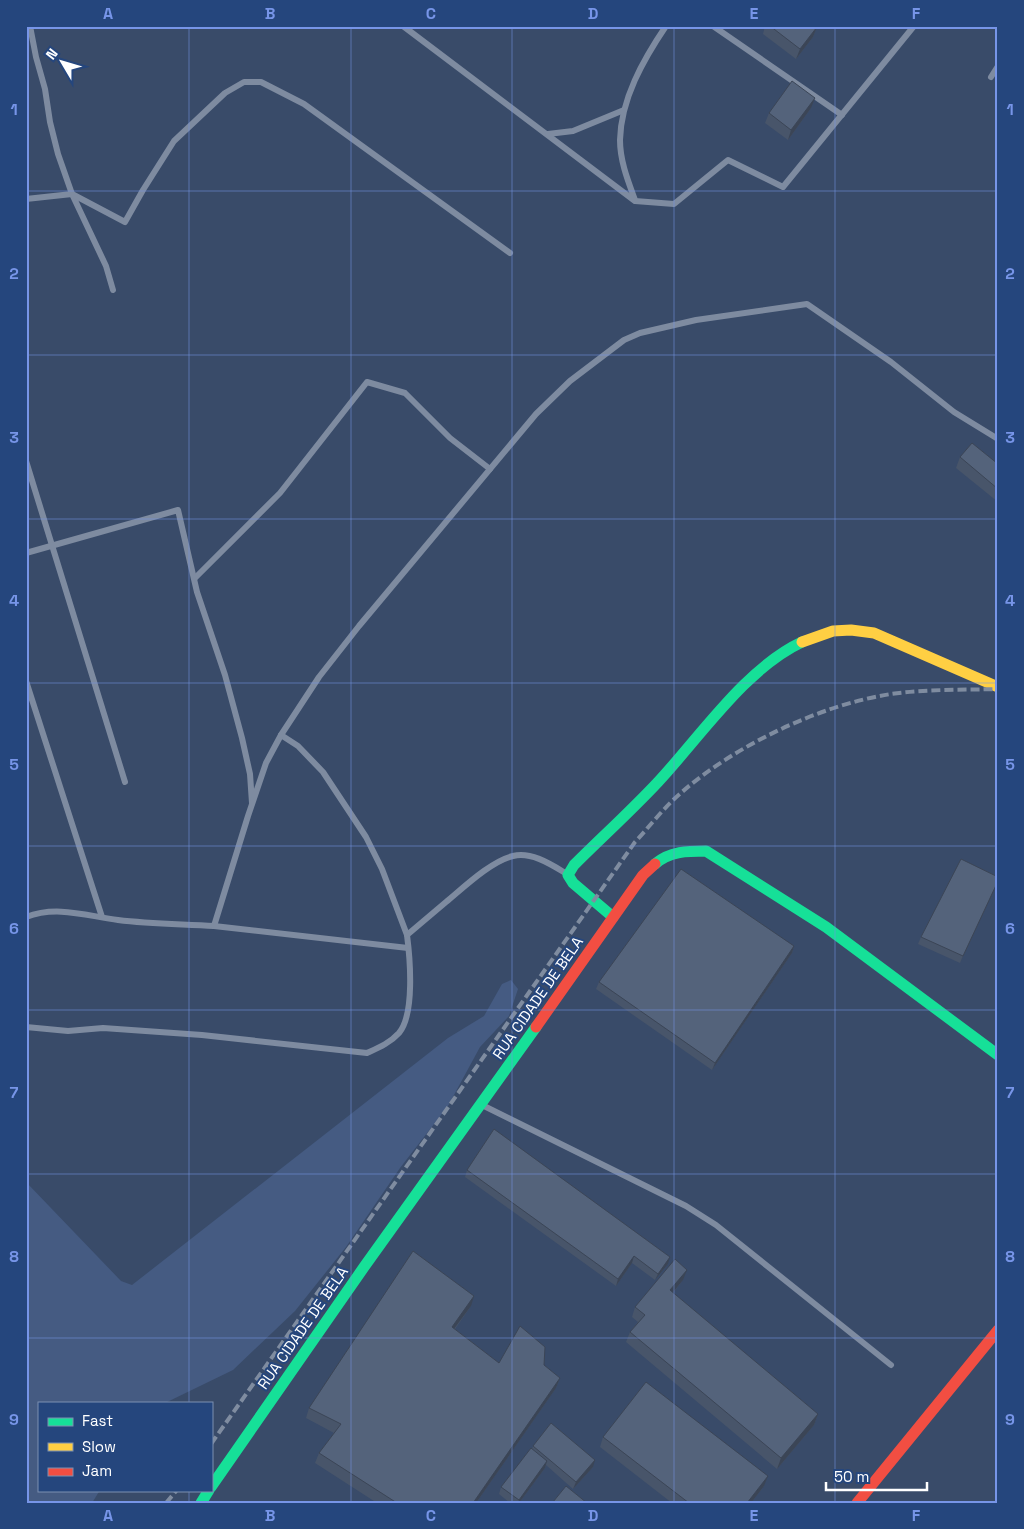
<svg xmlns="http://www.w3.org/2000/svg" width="1024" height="1529" font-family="'Space Grotesk',sans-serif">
  <rect width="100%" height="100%" fill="#394b69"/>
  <polygon fill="#455b82" points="511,980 518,989 509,1016 480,1047 448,1106 400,1168 346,1247 295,1311 233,1370 165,1403 39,1403 39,1490 100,1490 92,1503 26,1503 26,1182 121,1281 132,1285 448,1038 484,1016 502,984"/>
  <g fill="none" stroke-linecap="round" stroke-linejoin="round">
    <g stroke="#7e8ba0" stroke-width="6">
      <polyline points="30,26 36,57 45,89 50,122 58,154 72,194 106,266 113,290"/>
      <polyline points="403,26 635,201 674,204 728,160 783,187 914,26"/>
      <polyline points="713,26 842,115"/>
      <polyline points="991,77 998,66"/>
      <polyline points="548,134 573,131 624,110"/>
      <polyline points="26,199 72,194 125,222 143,190 174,141 225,93 244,82 261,82 304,104 510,253"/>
      <path d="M635,200C628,181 620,161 620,140C621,99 643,60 666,26"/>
      <polyline points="26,461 125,782"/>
      <polyline points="26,553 178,510 197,592 225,675 242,738 250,774 252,803"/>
      <polyline points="195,578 280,493 367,382 405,393 450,438 490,469"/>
      <polyline points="26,681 102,917"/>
      <polyline points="281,735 298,746 323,772 366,837 382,869 407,935"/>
      <path d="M26,917C57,905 87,916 118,920C150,924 182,924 214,926L248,816L266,763L281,735L319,677L359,626L536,414L570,381L624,340L640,333L696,320L807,304L891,362L954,412L998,439"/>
      <polyline points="214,926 408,948"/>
      <path d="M26,1027L68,1031L103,1028L202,1035L367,1053C378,1048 390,1043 399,1033C415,1014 410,958 407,935C420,924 433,913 446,902C463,888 491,861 513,856C531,851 552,865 567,874"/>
      <polyline points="482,1105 686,1206 716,1225 891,1365"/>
    </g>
    <g stroke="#16e098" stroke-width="11">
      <path d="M655,864C670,851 688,851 706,851L826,927L998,1055"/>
      <path d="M613,917L573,883L568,875L574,865C602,837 631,811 658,782C700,737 746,668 802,642"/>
      <polyline points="211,1487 364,1267 536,1027"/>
      <polyline points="201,1503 209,1490"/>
    </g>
    <polyline stroke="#ffcf43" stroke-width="11" points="802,642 833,631 851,630 874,633 998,687"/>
    <g stroke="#f24e42" stroke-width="11">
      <polyline points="536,1027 643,875 655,864"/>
      <polyline points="857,1503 998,1330"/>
    </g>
    <g stroke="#7f8ca0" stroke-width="4" stroke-dasharray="9 4" stroke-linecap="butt">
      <path d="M211,1444L635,842C651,825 665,806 682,792C736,745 820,705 891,694C926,689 963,690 998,689"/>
      <polyline points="166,1503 177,1490"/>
    </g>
  </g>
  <g fill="#48556a">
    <polygon points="765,26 816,26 817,27 813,37 796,59 763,34"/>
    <polygon points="811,108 788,140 765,123 769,113"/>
    <polygon points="960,457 998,464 998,502 956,468"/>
    <polygon points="997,884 960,963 918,944 921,937"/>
    <polygon points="794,946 792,953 712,1070 596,989 599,982"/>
    <polygon points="998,966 998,974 995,972"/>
    <polygon points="467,1170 668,1264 655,1280 632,1263 616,1286 465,1177"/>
    <polygon points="683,1280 673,1293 818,1414 814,1425 777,1469 626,1342 630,1332 638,1322 632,1317 635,1307"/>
    <polygon points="471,1306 455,1329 499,1363 544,1365 560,1378 556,1388 476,1503 377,1503 315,1463 319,1453 334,1433 306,1418 309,1408"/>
    <polygon points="603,1437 764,1486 751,1503 672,1503 600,1447"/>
    <polygon points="533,1446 593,1467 573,1489 546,1465 545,1468 519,1503 510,1503 499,1494 501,1487 532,1449"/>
  </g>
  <g fill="#3b4556">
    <polygon points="817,27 813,37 796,59 800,49"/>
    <polygon points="815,98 811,108 788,140 791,130"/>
    <polygon points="998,881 997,884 960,963 963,956"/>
    <polygon points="794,946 792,953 712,1070 715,1063"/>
    <polygon points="634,1256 632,1263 616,1286 618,1279"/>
    <polygon points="670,1257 668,1264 655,1280 658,1274"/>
    <polygon points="687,1270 683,1280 666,1301 670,1290"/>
    <polygon points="474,1296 471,1306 448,1337 452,1327"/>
    <polygon points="560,1378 556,1388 476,1503 473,1503"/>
    <polygon points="818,1414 814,1425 777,1469 781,1458"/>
    <polygon points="595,1460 593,1467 573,1489 576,1482"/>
    <polygon points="547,1461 545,1468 519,1503 518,1503 519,1500"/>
    <polygon points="768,1476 764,1486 751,1503 747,1503"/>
  </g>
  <g fill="#54637b" stroke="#3b4556">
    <polygon points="770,26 816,26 817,27 800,49"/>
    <polygon points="792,81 815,98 791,130 769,113"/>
    <polygon points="972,443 998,464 998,489 960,457"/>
    <polygon points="961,859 998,877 998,881 963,956 921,937"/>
    <polygon points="681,869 794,946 715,1063 599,982"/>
    <polygon points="494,1129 670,1257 658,1274 634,1256 618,1279 467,1170"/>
    <polygon points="413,1251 474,1296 452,1327 499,1363 520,1326 545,1347 544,1365 560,1378 473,1503 397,1503 319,1453 341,1424 309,1408"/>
    <polygon points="675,1259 687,1270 670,1290 818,1414 781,1458 630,1332 645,1315 635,1307"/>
    <polygon points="646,1382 768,1476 747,1503 689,1503 603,1437"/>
    <polygon points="551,1423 595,1460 576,1482 533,1446"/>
    <polygon points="531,1448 547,1461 519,1500 501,1487"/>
    <polygon points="566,1486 587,1503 553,1502"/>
  </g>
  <path fill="none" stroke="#7795e8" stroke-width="1" stroke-opacity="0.55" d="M189,26V1403M351,26V1503M512,26V1503M674,26V1503M835,26V1503M26,191H998M26,355H998M26,519H998M26,683H998M26,846H998M26,1010H998M26,1174H998M26,1338H998M189,1490V1503"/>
  <g text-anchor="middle" stroke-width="4" stroke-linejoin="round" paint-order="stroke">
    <g font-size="15" fill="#fff" stroke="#25467d">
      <text transform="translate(538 998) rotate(-55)" y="5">RUA CIDADE DE BELA</text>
      <text transform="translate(303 1328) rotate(-55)" y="5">RUA CIDADE DE BELA</text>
    </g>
  </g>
  <rect width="1024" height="1529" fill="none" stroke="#25467d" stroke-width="55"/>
  <rect x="38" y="1402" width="175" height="90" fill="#25467d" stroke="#7c90b1"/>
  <rect x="48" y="1418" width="25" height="8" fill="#16e098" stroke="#7c90b1"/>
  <text x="82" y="1426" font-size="15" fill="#ffffff">Fast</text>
  <rect x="48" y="1443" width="25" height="8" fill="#ffcf43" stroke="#7c90b1"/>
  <text x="82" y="1452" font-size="15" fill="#ffffff">Slow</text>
  <rect x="48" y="1468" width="25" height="8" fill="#f24e42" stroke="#7c90b1"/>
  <text x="82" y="1476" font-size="15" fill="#ffffff">Jam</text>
  <g transform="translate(62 62) rotate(308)" stroke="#25467d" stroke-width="4" paint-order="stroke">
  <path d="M0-4L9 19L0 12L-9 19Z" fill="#ffffff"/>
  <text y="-8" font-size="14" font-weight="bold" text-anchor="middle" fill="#ffffff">N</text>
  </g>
  <path d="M826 1482v8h101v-8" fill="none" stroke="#ffffff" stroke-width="2.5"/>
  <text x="834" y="1482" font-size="15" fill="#ffffff" stroke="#25467d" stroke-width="4" paint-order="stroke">50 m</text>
  <rect x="28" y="28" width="968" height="1474" fill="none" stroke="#7795e8" stroke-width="2"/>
  <g font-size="16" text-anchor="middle" font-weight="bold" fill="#7795e8">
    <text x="108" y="19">A</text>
    <text x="270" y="19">B</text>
    <text x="431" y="19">C</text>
    <text x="593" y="19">D</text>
    <text x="754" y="19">E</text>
    <text x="916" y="19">F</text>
    <text x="14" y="115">1</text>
    <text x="1010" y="115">1</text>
    <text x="14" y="279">2</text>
    <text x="1010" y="279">2</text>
    <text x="14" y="443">3</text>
    <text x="1010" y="443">3</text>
    <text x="14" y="606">4</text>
    <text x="1010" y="606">4</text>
    <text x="14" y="770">5</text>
    <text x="1010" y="770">5</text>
    <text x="14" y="934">6</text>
    <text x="1010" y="934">6</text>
    <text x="14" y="1098">7</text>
    <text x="1010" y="1098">7</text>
    <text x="14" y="1262">8</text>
    <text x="1010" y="1262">8</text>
    <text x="14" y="1425">9</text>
    <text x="1010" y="1425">9</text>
    <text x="108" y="1521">A</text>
    <text x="270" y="1521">B</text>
    <text x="431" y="1521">C</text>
    <text x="593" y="1521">D</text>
    <text x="754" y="1521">E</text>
    <text x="916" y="1521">F</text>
  </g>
</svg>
